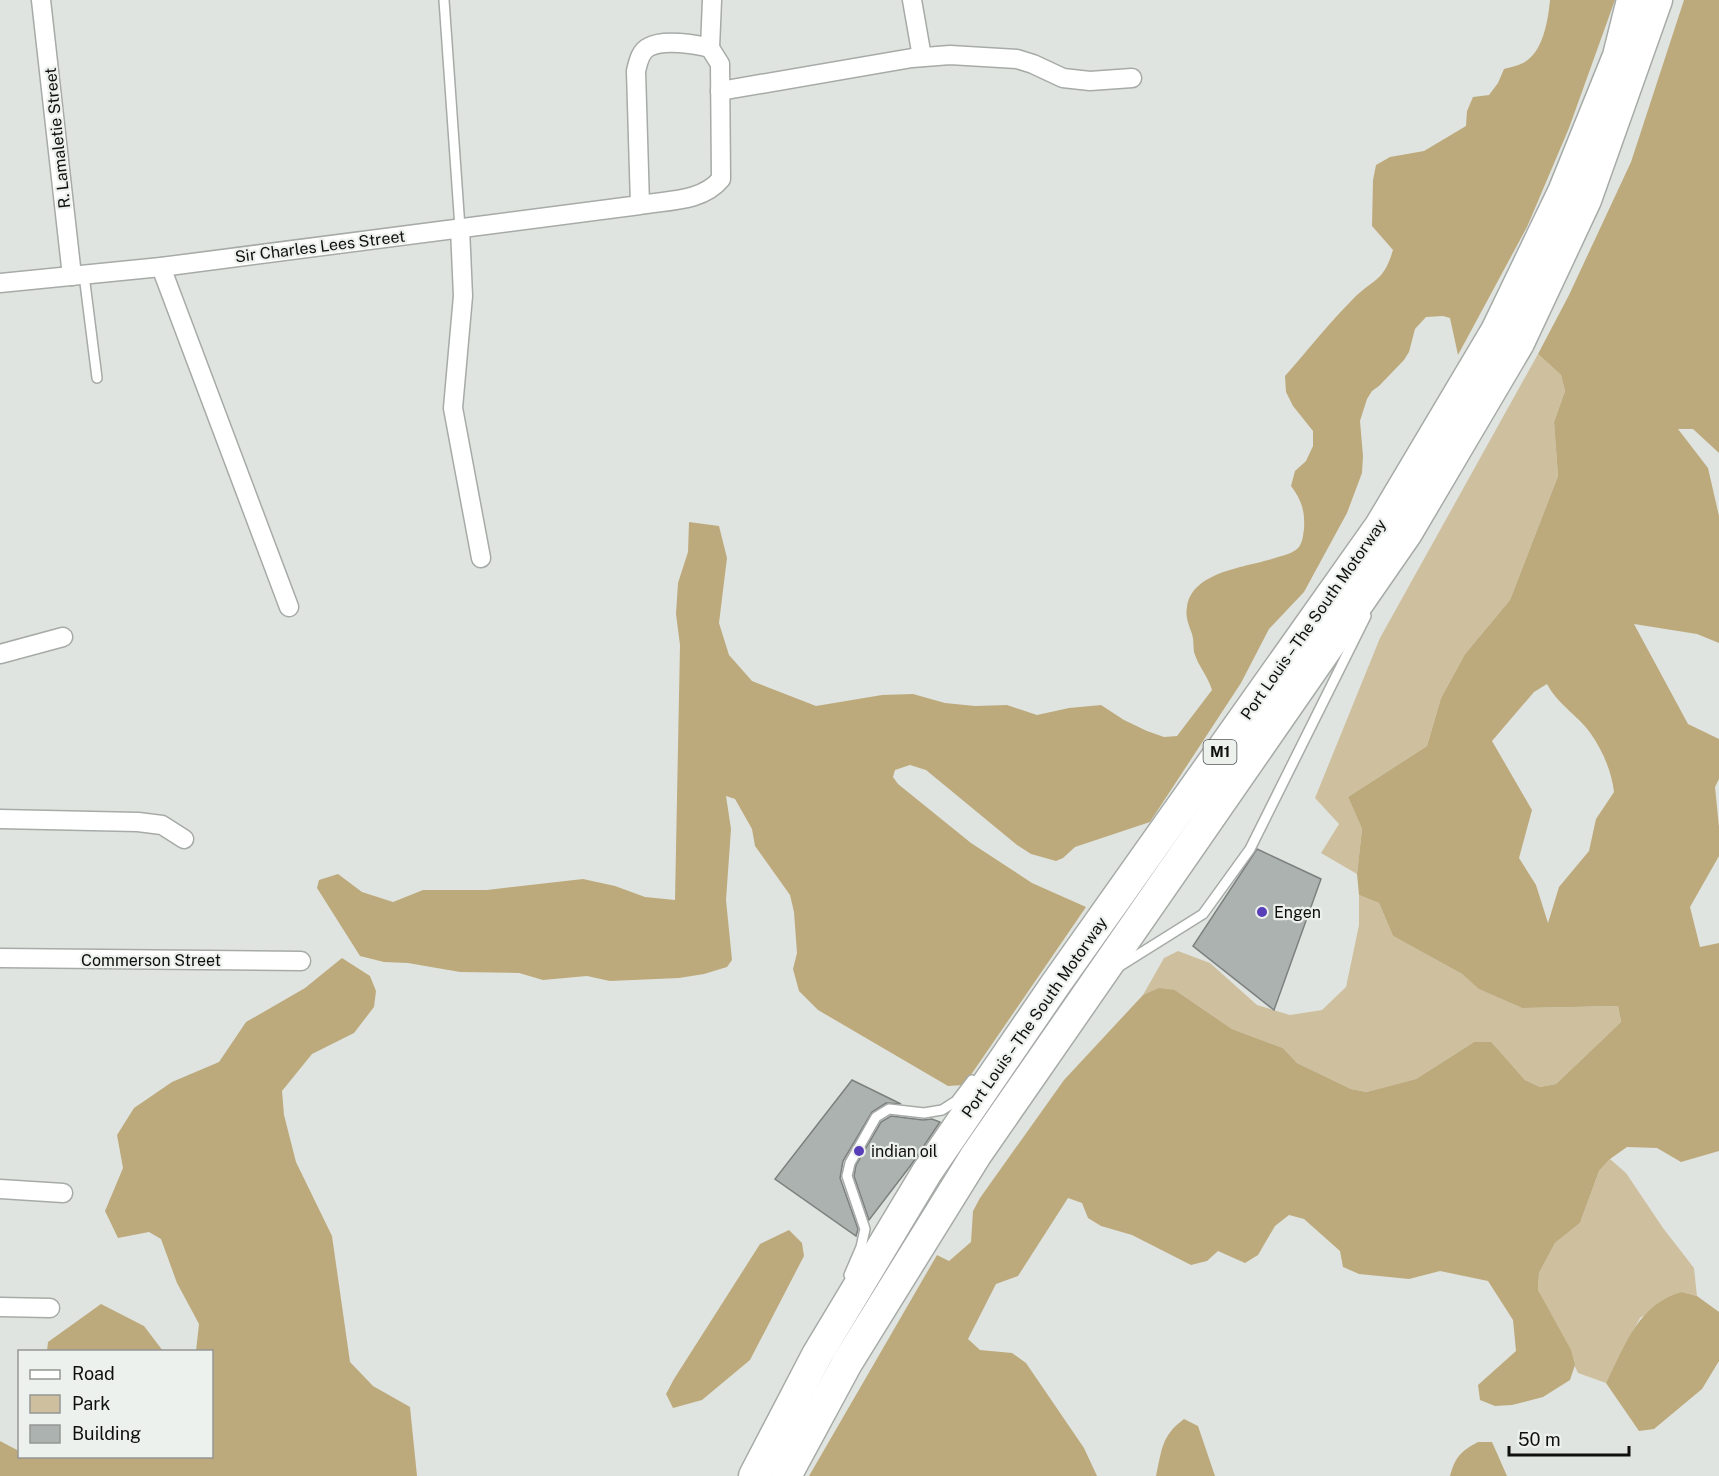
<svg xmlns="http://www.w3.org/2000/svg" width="1719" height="1476" font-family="'Public Sans',sans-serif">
  <rect width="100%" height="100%" fill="#e0e4e0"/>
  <g fill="#cec09f">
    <polygon points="1538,354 1561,375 1565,391 1554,422 1558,476 1510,600 1465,654 1441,698 1427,746 1348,797 1362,829 1357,874 1321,853 1339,824 1315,798 1380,638"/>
    <polygon points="1359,895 1379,903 1393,936 1462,974 1480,989 1522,1008 1618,1006 1621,1022 1556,1084 1540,1087 1525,1080 1491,1043 1474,1042 1416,1079 1368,1092 1351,1089 1297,1063 1283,1048 1232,1029 1175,990 1143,995 1164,958 1178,951 1210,963 1257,1005 1290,1015 1322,1010 1346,987 1359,925"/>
    <polygon points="1610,1159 1626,1173 1663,1228 1694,1268 1697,1296 1682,1292 1640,1318 1606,1383 1578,1373 1538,1290 1539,1273 1555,1243 1580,1223 1599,1171"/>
  </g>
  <g fill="#bdaa7c" fill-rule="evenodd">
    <path d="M1550,0H1615L1569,128L1527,227L1458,355L1450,318L1443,316L1426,317L1415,329L1409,352L1404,360L1379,386L1372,391L1367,399L1360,421L1363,456L1362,473L1347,513L1304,592L1269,629L1241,683L1150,822L1075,847L1063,858L1056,861L1031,854L1017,845L926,770L910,765L895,770L893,777L898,784L971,843L1032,883L1086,907L964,1085L948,1086L818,1010L799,991L793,969L797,953L794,912L790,895L755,846L752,829L735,799L726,796L731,829L726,900L732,960L727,967L704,974L679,978L610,981L587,976L543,980L519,973L460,972L408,963L384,962L360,956L317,888L319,880L338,874L362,892L393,902L423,890H487L583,879L615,886L645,897L675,900L680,645L676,614L678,583L688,552L689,522L719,526L727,558L719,623L729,655L752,681L816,706L882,695L913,694L945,703L975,706L1007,705L1037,715L1069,708L1101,705L1124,720L1147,731L1164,737L1177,736L1212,690C1208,676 1198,666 1194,652C1193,646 1194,640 1192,634C1189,625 1185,617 1187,607C1192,570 1250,567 1278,557C1285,555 1294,553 1299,547C1303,541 1303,535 1304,529C1305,511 1302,501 1291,486L1295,471L1306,461L1313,446V431L1293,406L1286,392L1285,376C1308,350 1329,323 1353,299C1375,277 1383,283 1393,250L1372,226L1373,180L1376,165L1390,157L1424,151L1466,126L1467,111L1473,97L1489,95L1498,83L1504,69C1510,67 1517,66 1523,63C1543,53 1548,21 1550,0Z"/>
    <path d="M1684,0H1719V453L1693,429H1678L1708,468L1719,516V643L1697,634L1634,624L1688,724L1719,739V779L1715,787L1719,827V856L1690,907L1700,947L1719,943V1151L1681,1162L1657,1148L1627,1147L1610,1159L1599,1171L1580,1223L1555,1243L1539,1273L1538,1290L1571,1350L1575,1365L1570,1380L1543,1397L1512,1405L1495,1406L1480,1400L1478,1385L1516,1351L1513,1320L1488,1281L1440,1271L1409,1279L1359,1274L1343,1267L1340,1251L1304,1219L1289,1215L1275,1226L1258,1255L1245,1263L1218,1251L1207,1261L1191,1265L1132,1235L1101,1226L1088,1218L1082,1203L1068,1198L1018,1276L996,1284L968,1339L980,1350L1012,1353L1026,1363L1084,1448L1097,1476H809L937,1255L949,1261L971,1242L973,1211L980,1198L1064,1080L1143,995L1159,988L1175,990L1232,1029L1283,1048L1297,1063L1351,1089L1367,1092L1416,1079L1474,1042H1491L1525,1080L1540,1087L1556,1084L1621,1022L1618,1006L1522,1008L1479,989L1462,974L1393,936L1379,903L1359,895L1357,874L1362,829L1348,797L1427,746L1441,698L1465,654L1510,600L1558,476L1554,422L1565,391L1561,375L1538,354L1569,295L1631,162ZM1547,684C1559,706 1578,715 1591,734C1603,751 1612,773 1614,792L1596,819L1589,851L1559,887L1548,923L1536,885L1519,858L1532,810L1492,741L1534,692Z"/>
    <polygon points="342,958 370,976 376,991 374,1007 354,1033 312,1054 282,1091 284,1115 296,1162 332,1236 350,1362 373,1386 410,1407 417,1476 0,1476 0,1441 19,1451 20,1456 212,1456 212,1352 196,1351 199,1324 177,1283 161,1239 149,1232 118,1238 105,1211 123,1168 117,1135 134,1108 172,1082 219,1062 246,1022 305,988"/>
    <polygon points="789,1230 802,1243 804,1256 750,1360 702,1400 673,1408 666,1394 674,1379 760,1244"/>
    <path d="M1682,1292L1697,1296L1719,1312V1361L1702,1389L1654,1429L1639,1431L1606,1383C1625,1346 1638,1304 1682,1292Z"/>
    <polygon points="101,1304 144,1326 163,1351 47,1351 48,1342"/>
    <path d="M1184,1419L1198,1426L1215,1476H1156C1162,1450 1161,1436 1184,1419Z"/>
    <path d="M1478,1442H1492L1507,1476H1450C1455,1457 1461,1451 1478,1442Z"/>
  </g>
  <g fill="#acb2b0" stroke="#7c817f" stroke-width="1.5">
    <polygon points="1257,849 1321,879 1274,1010 1193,946"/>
    <polygon points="852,1080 901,1104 886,1103 872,1112 843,1161 840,1178 858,1229 856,1236 775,1179"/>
    <polygon points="891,1116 923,1120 932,1119 940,1122 911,1165 869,1220 854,1176 856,1165 881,1122"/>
  </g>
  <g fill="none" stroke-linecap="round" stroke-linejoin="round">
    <g stroke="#a7aba7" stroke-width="12">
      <g id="service">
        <polyline points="444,0 460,228"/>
        <polyline points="84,275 97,378"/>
        <polyline points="1120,966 1203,914 1250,849 1366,616"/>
        <polyline points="849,1275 861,1247 865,1229 847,1176 850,1163 876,1117 889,1109 924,1113 942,1110 956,1101 972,1080"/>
      </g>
    </g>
    <g stroke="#a7aba7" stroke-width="21">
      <g id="minor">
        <polyline points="41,0 72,276"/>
        <polyline points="912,0 922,57"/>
        <polyline points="710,48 712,0"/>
        <polyline points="720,91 912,58 950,55 1017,59 1033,64 1063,78 1090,81 1132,78"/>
        <polyline points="460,228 463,296 453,408 481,558"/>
        <polyline points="161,267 289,607"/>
        <path d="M0,283L161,267L640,205C668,200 702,202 721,179L720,64L710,48C696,44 663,39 649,47C640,51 638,63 636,71L640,205"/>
        <polyline points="0,654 63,637"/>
        <polyline points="0,819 138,822 162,825 184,839"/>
        <polyline points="0,958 301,961"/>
        <polyline points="0,1189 63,1193"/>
        <polyline points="0,1307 50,1308"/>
      </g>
    </g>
    <g stroke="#a7aba7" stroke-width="33">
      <g id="trunk">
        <polyline points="754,1476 817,1355 927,1172 1055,985 1380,526 1496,331 1563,192 1618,56 1632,0"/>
        <polyline points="786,1476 847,1363 976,1155 1407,533 1519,343 1586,200 1657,0"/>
      </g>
    </g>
    <use href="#service" stroke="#fff" stroke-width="9"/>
    <use href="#minor" stroke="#fff" stroke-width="18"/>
    <use href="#trunk" stroke="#fff" stroke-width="30"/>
  </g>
  <g fill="#583fb7" stroke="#edf1ed" stroke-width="2">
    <circle cx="1262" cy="912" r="6"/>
    <circle cx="859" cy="1151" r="6"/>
  </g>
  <g text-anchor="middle" stroke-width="4.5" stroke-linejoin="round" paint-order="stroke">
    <rect fill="#edf1ed" stroke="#515351" stroke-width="1.5" x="1203.5" y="740" width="33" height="24" rx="4.5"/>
    <g font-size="15" font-weight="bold" fill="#0e0f0e">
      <text x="1220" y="757">M1</text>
    </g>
    <g font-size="16" fill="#0e0f0e" stroke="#edf1ed">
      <text transform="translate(57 138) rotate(-96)" y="6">R. Lamaletie Street</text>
      <text transform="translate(320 246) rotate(-7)" y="6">Sir Charles Lees Street</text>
      <text transform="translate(1313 619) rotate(-55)" y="6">Port Louis – The South Motorway</text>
      <text x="151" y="966">Commerson Street</text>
      <text transform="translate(1034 1017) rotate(-55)" y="6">Port Louis – The South Motorway</text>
    </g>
    <g font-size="16" fill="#0e0f0e" stroke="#edf1ed" text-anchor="start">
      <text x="1274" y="918">Engen</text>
      <text x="871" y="1157">indian oil</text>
    </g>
  </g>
  <rect x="18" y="1350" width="195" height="108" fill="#edf1ed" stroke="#949794" stroke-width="1.5"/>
  <rect x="30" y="1370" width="30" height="9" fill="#ffffff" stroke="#949794" stroke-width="1.5"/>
  <text x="72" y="1380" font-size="18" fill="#0e0f0e">Road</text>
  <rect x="30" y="1395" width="30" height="18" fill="#cec09f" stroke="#949794" stroke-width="1.5"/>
  <text x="72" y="1410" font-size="18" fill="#0e0f0e">Park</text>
  <rect x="30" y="1425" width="30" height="18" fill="#acb2b0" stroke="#949794" stroke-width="1.5"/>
  <text x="72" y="1440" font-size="18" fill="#0e0f0e">Building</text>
  <path d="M1509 1446v9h120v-9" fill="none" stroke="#0e0f0e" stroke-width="3"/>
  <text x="1518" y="1446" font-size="18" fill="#0e0f0e" stroke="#edf1ed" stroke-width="4.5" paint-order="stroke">50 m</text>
</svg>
